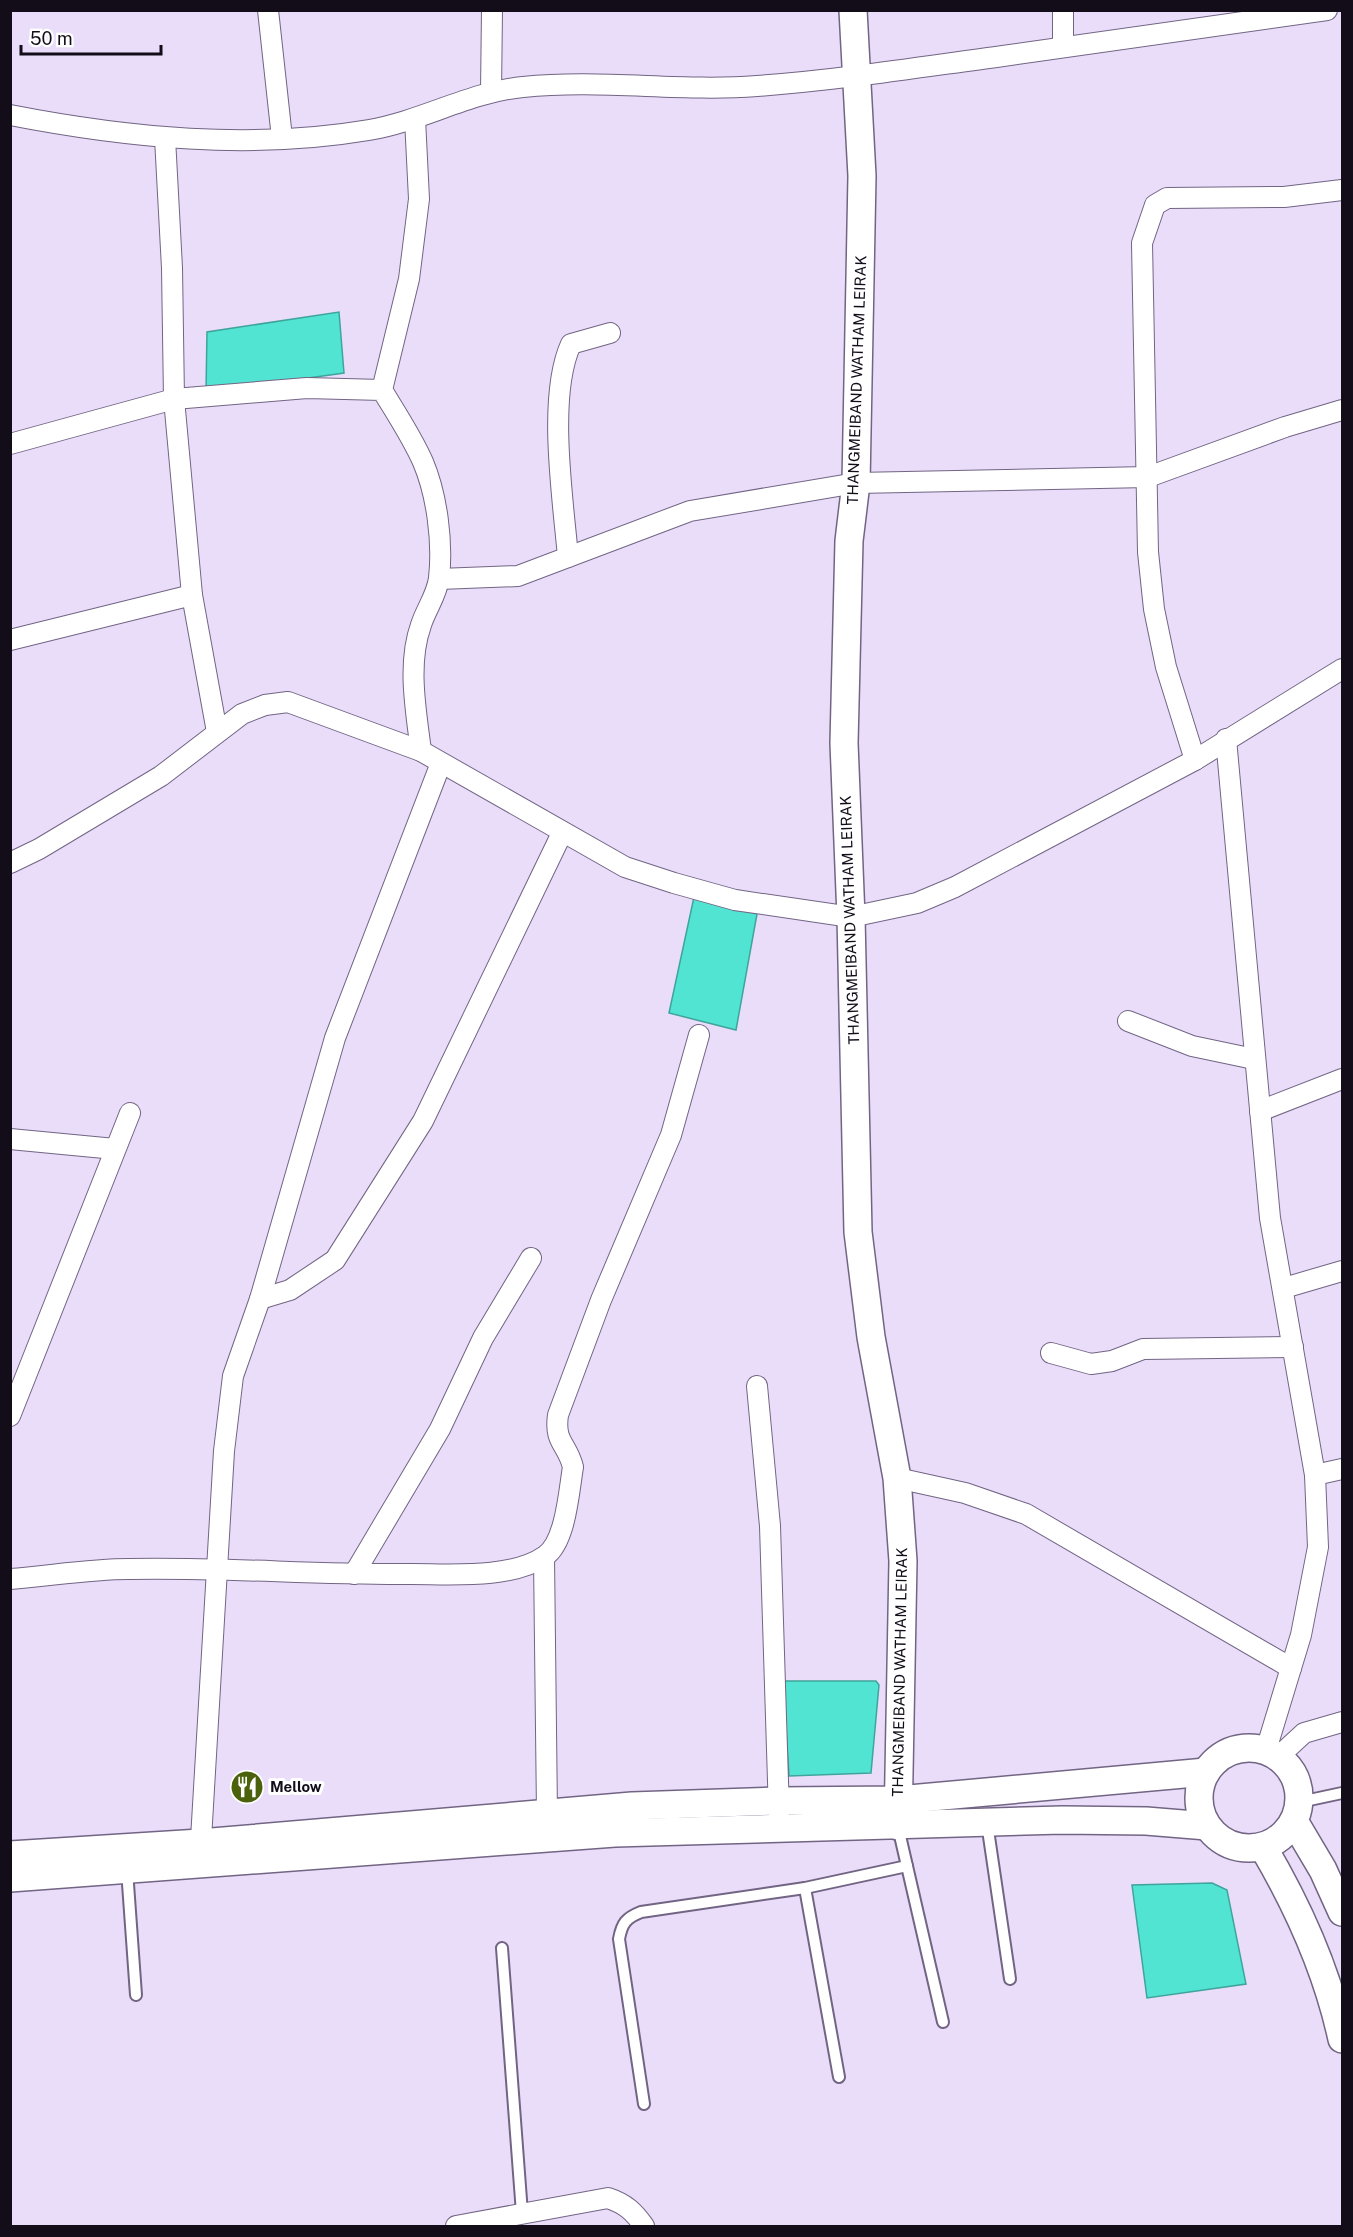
<svg xmlns="http://www.w3.org/2000/svg" width="1353" height="2237" font-family="'Public Sans',sans-serif">
  <rect width="100%" height="100%" fill="#e9ddfa"/>
  <g fill="#52e4d3" stroke="#3fa49b" stroke-width="1.5">
    <polygon points="339,312 344,373 206,392 207,332"/>
    <polygon points="694,897 757,914 736,1030 669,1013"/>
    <polygon points="783,1681 876,1681 879,1685 871,1773 789,1776"/>
    <polygon points="1212,1883 1227,1890 1246,1984 1147,1998 1132,1885"/>
  </g>
  <g fill="none" stroke-linecap="round" stroke-linejoin="round">
    <g stroke="#726584" stroke-width="14">
      <g id="lane">
        <polyline points="1300,1802 1342,1793"/>
        <polyline points="987,1823 1010,1979"/>
        <polyline points="898,1827 943,2022"/>
        <polyline points="127,1870 136,1995"/>
        <polyline points="805,1888 839,2077"/>
        <polyline points="502,1948 522,2213"/>
        <path d="M644,2104L619,1939C622,1923 626,1918 641,1912L805,1888L907,1866"/>
      </g>
    </g>
    <g stroke="#726584" stroke-width="22">
      <g id="street">
        <polyline points="268,10 282,138"/>
        <polyline points="1063,10 1063,47"/>
        <polyline points="491,92 492,10"/>
        <path d="M10,115C128,138 251,150 369,130C422,121 470,92 523,87C601,79 680,92 757,86C840,80 921,67 1003,56C1111,41 1219,26 1327,10"/>
        <polyline points="165,138 172,268 174,399 192,595 217,732"/>
        <polyline points="382,390 409,279 419,199 415,119"/>
        <path d="M10,444L174,399L307,388L382,390C396,413 412,437 423,462C437,495 443,542 439,578C437,595 426,609 421,625C407,664 416,711 421,751"/>
        <path d="M568,557C563,499 547,396 571,344L610,333"/>
        <polyline points="439,579 518,576 690,511 856,483 1148,477 1285,427 1342,410"/>
        <polyline points="10,640 192,595"/>
        <polyline points="1226,739 1270,1218 1315,1475 1318,1547 1301,1635 1266,1750"/>
        <polyline points="1195,760 1166,667 1154,609 1148,552 1142,243 1155,205 1167,198 1284,197 1342,190"/>
        <polyline points="10,863 39,849 161,776 242,714 265,705 288,702 421,751 625,867 674,883 735,900 851,917 917,903 955,887 1195,760 1342,669"/>
        <polyline points="1128,1021 1192,1046 1254,1059"/>
        <polyline points="1260,1111 1342,1079"/>
        <polyline points="10,1139 115,1149"/>
        <polyline points="1284,1288 1342,1271"/>
        <polyline points="260,1299 290,1290 335,1260 423,1121 562,833"/>
        <polyline points="1051,1353 1091,1364 1112,1361 1143,1349 1293,1347"/>
        <polyline points="757,1386 770,1526 779,1813"/>
        <polyline points="10,1416 130,1113"/>
        <polyline points="1315,1475 1342,1469"/>
        <polyline points="897,1478 965,1493 1026,1514 1291,1668"/>
        <polyline points="544,1557 547,1814"/>
        <polyline points="354,1574 440,1429 483,1338 531,1258"/>
        <path d="M10,1579C50,1576 89,1569 129,1569C223,1567 317,1575 412,1574C451,1574 512,1579 545,1556C566,1542 569,1490 573,1467C567,1443 554,1443 558,1415L601,1300L671,1135L699,1035"/>
        <polyline points="1278,1757 1304,1733 1342,1722"/>
        <polyline points="200,1856 224,1451 233,1376 260,1299 335,1038 441,763"/>
        <path d="M456,2226L608,2198C626,2204 634,2212 644,2226"/>
      </g>
    </g>
    <g stroke="#726584" stroke-width="30">
      <g id="secondary">
        <polyline points="853,10 862,176 856,483 849,541 844,743 851,917 858,1232 871,1337 897,1478 903,1561 898,1826"/>
        <circle cx="1249" cy="1798" r="50"/>
        <polyline points="1294,1821 1323,1870 1342,1912"/>
        <path d="M1263,1847C1299,1908 1327,1970 1342,2039"/>
        <polyline points="10,1855 200,1843 632,1806 779,1801 898,1800 1206,1772"/>
        <polyline points="10,1878 615,1833 1062,1820 1146,1821 1207,1826"/>
      </g>
    </g>
    <use href="#lane" stroke="#fff" stroke-width="10"/>
    <use href="#street" stroke="#fff" stroke-width="20"/>
    <use href="#secondary" stroke="#fff" stroke-width="27"/>
  </g>
  <defs>
    <g id="restaurant-disc" transform="scale(1.725)"><circle r="9.5" fill="#4b610b" stroke="#fff"/><path d="M-5-6h1v4h1v-4h1v4h1v-4h1v5L-1.5 .5V6h-2V.5L-5-1ZM5-6V6H3V1.5H1.5Q1.5-4 5-6Z" fill="#fff"/></g>
  </defs>
  <g fill-rule="evenodd">
    <use href="#restaurant-disc" x="247" y="1787"/>
  </g>
  <g text-anchor="middle" stroke-width="6" stroke-linejoin="round" paint-order="stroke">
    <g font-size="15" fill="#120d19" stroke="#fff">
      <text transform="translate(857 380) rotate(-88)" y="5">THANGMEIBAND WATHAM LEIRAK</text>
      <text transform="translate(850 920) rotate(-92)" y="5">THANGMEIBAND WATHAM LEIRAK</text>
      <text transform="translate(900 1672) rotate(-89)" y="5">THANGMEIBAND WATHAM LEIRAK</text>
    </g>
    <g font-size="15" font-weight="bold" fill="#120d19" stroke="#fff" text-anchor="start">
      <text x="270" y="1792">Mellow</text>
    </g>
  </g>
  <rect width="1353" height="2237" fill="none" stroke="#120d19" stroke-width="24"/>
  <path d="M21 45v9h140v-9" fill="none" stroke="#120d19" stroke-width="3"/>
  <text x="30" y="45" font-size="18" fill="#120d19" stroke="#ffffff" stroke-width="4.5" paint-order="stroke">50 m</text>
</svg>
